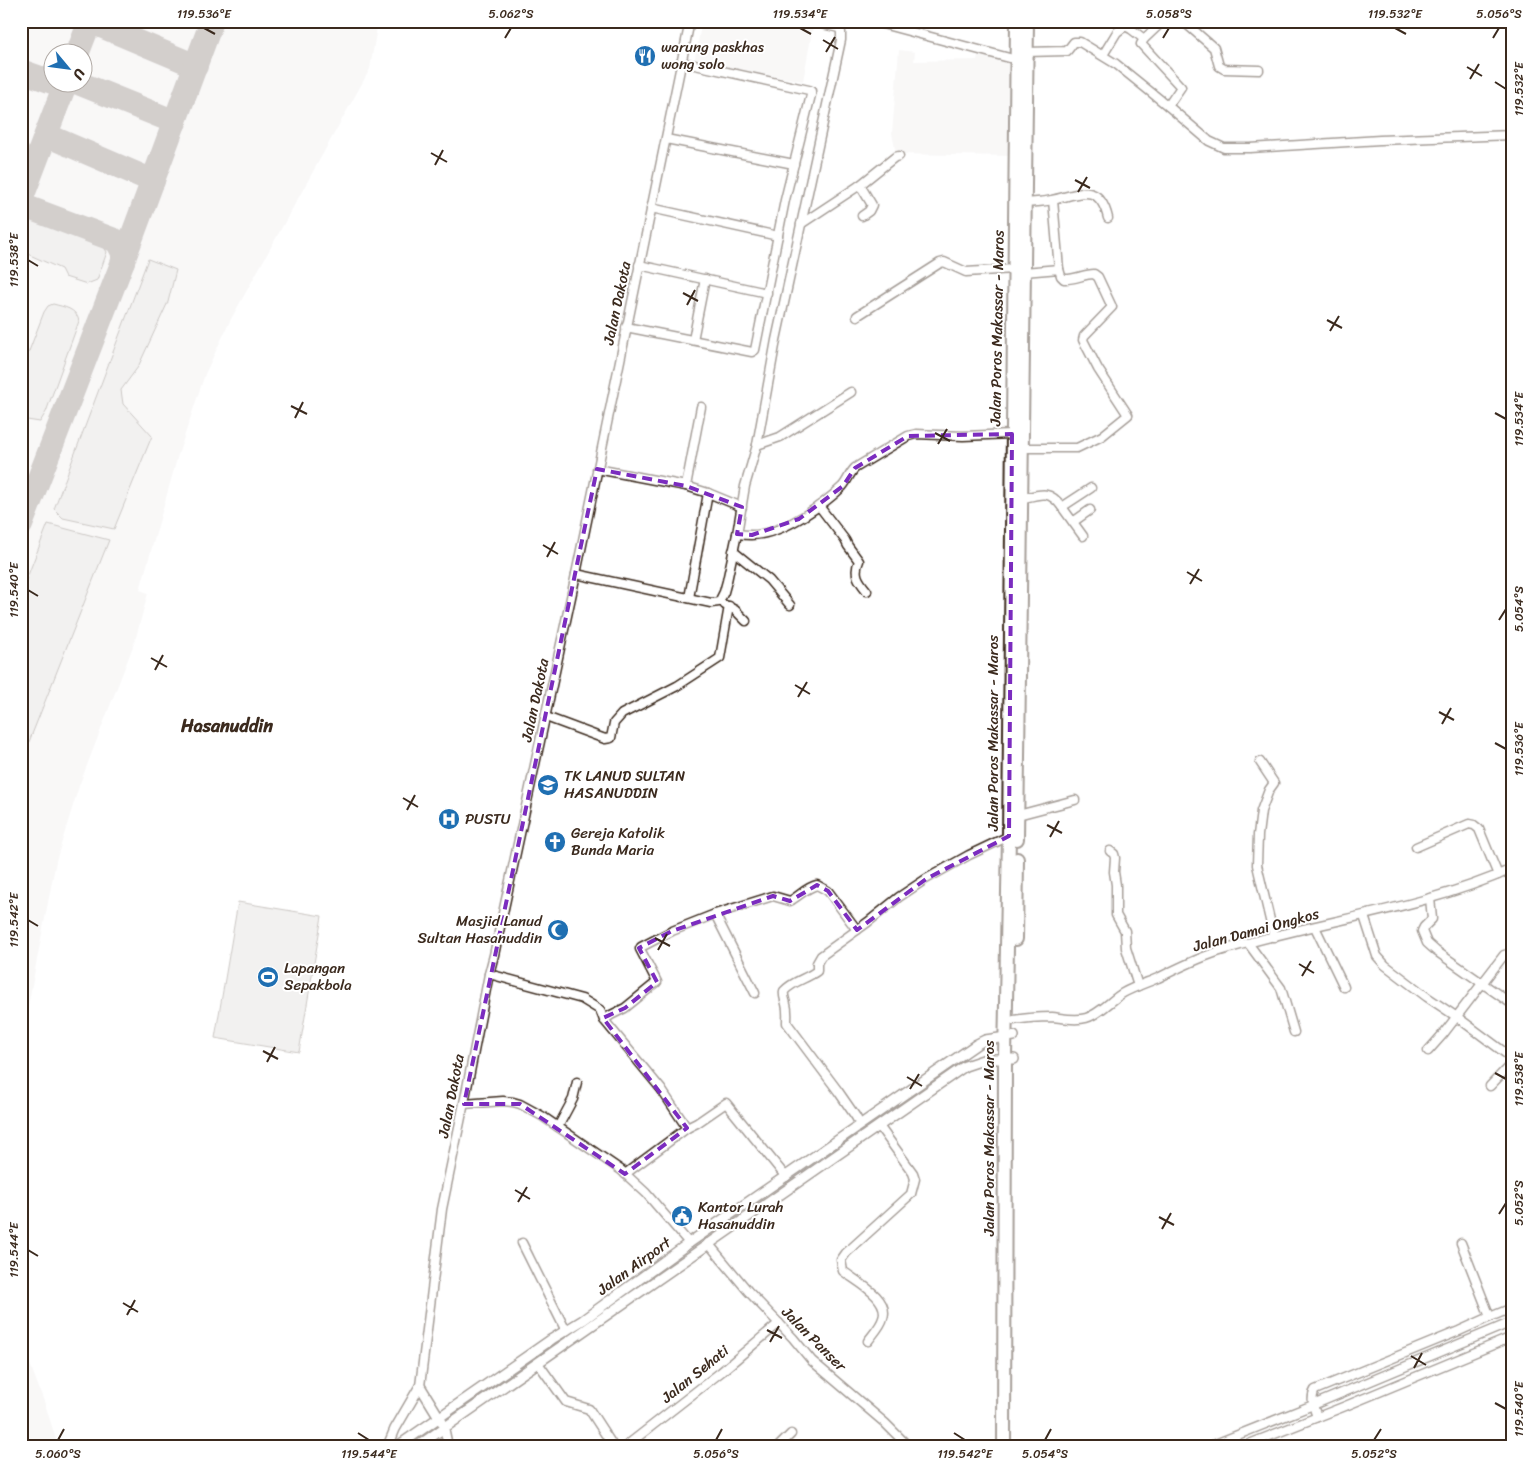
<svg xmlns="http://www.w3.org/2000/svg" width="1533" height="1467" font-family="Sriracha,sans-serif">
  <rect width="100%" height="100%" fill="#fff"/>
  <filter id="ink" filterUnits="userSpaceOnUse"><feTurbulence type="fractalNoise" baseFrequency=".02" numOctaves="2"/><feDisplacementMap in="SourceGraphic" scale="10" xChannelSelector="R" yChannelSelector="G"/><feConvolveMatrix kernelMatrix="1 2 1 2 8 2 1 2 1" color-interpolation-filters="sRGB"/></filter>
  <g filter="url(#ink)">
    <g fill="#f1efee" fill-rule="evenodd">
      <path d="M21,21H378L370,69L231,319L205,374L178,455L140,590L148,593L135,641L79,786L56,861L29,1001L21,1049ZM52,52H82V82H52Z"/>
      <polygon points="702,21 814,21 803,81 694,62"/>
      <polygon points="899,50 915,52 914,61 977,60 978,55 1010,62 1011,156 896,154 892,133"/>
      <polygon points="21,1340 45,1404 58,1446 21,1446"/>
    </g>
    <g fill="#e2e0de" stroke="#8e857e">
      <polygon points="26,215 101,242 107,252 97,280 87,284 65,277 61,269 21,251 21,216"/>
      <polygon points="148,259 176,270 168,302 138,367 121,390 123,404 152,436 114,529 63,518 54,509"/>
      <path d="M53,304C64,307 76,308 79,321L46,412L40,422L27,420L21,417V372L44,312L48,306Z"/>
      <polygon points="48,524 109,540 21,762 21,593"/>
      <polygon points="238,902 322,916 299,1052 215,1038"/>
    </g>
    <g fill="none" stroke-linecap="round" stroke-linejoin="round">
      <g stroke="#9d948e" stroke-width="24">
        <polyline points="89,21 196,66"/>
        <polyline points="78,52 90,21"/>
        <polyline points="21,71 52,82"/>
        <polyline points="76,82 175,122"/>
        <polyline points="46,135 153,181"/>
        <polyline points="21,200 66,82"/>
        <polyline points="21,205 117,241 123,253 123,261"/>
        <polyline points="21,525 123,261 212,21"/>
      </g>
      <g stroke="#3b2a1e" stroke-width="11">
        <g id="minor">
          <polyline points="871,21 1017,60"/>
          <polyline points="1163,21 1144,39 1141,44 1181,87 1168,106"/>
          <polyline points="1183,21 1214,48 1219,66 1224,69 1259,70"/>
          <polyline points="1026,52 1067,51 1074,42 1080,42 1116,64 1168,106 1209,141 1224,148 1250,148 1380,140 1512,135"/>
          <polyline points="1103,55 1117,32 1125,26 1131,29 1144,39"/>
          <polyline points="666,139 794,164"/>
          <polyline points="860,185 872,205 869,211 862,216"/>
          <polyline points="1053,200 1059,269"/>
          <path d="M1025,203C1034,202 1044,202 1052,200C1079,194 1099,181 1108,218"/>
          <polyline points="651,208 778,236"/>
          <polyline points="801,224 860,185 895,157 899,156"/>
          <polyline points="639,265 767,293"/>
          <polyline points="857,316 940,263 944,262 966,272 1014,269"/>
          <polyline points="626,327 752,352 755,350 785,200 811,95 811,91 809,90 681,62"/>
          <polyline points="693,340 705,279"/>
          <polyline points="757,445 780,437 851,392"/>
          <path d="M1022,448H1077L1102,436L1128,415L1098,369L1083,340L1084,336L1112,307L1098,277L1094,274C1084,274 1074,280 1064,279L1061,276L1059,269L1024,272"/>
          <polyline points="597,469 686,486 708,493 742,507"/>
          <polyline points="686,486 701,407"/>
          <path d="M1021,499C1040,494 1049,489 1062,507L1091,488"/>
          <path d="M819,506L845,540L848,546L859,561C853,574 859,581 867,591"/>
          <polyline points="1062,507 1083,536"/>
          <polyline points="1073,522 1090,510"/>
          <path d="M737,534C745,535 753,536 761,534C787,530 822,506 842,487C847,482 849,474 855,468L908,436L916,434L963,436L1012,434"/>
          <polyline points="733,551 769,580 790,605"/>
          <polyline points="576,574 711,603 719,602 724,592 727,581 737,534 745,486 757,445 776,340 841,40 841,32 839,28 822,24 820,21"/>
          <polyline points="689,598 708,493"/>
          <polyline points="725,605 735,610 746,621"/>
          <polyline points="546,717 605,739 611,738 614,723 622,714 677,686 720,658 729,606"/>
          <polyline points="1260,762 1274,783 1269,790 1261,811 1258,835 1257,865 1274,937"/>
          <polyline points="1018,815 1075,800"/>
          <polyline points="1416,847 1469,824 1474,825 1479,829 1498,875"/>
          <polyline points="1110,851 1114,854 1115,858 1114,872 1116,885 1116,915 1125,931 1126,948 1138,986"/>
          <polyline points="1430,898 1432,919 1424,927 1422,931 1427,943 1436,951 1512,1004"/>
          <path d="M715,914L773,896L790,901C799,896 807,887 817,885L828,891L857,930"/>
          <polyline points="1364,916 1377,956 1385,965 1427,997 1457,1017 1512,1058"/>
          <polyline points="1315,927 1344,987"/>
          <polyline points="1248,943 1281,988 1294,1032"/>
          <polyline points="489,974 582,999 600,1010 604,1020 611,1015 625,1008 657,982 640,949 641,947 672,931 715,914 755,993"/>
          <polyline points="604,1020 661,1089 687,1128 697,1123 726,1103 786,1177"/>
          <path d="M1014,1020C1026,1018 1039,1017 1052,1017C1062,1018 1075,1021 1086,1018C1100,1014 1111,1000 1123,993C1134,987 1146,983 1158,978C1178,968 1196,959 1217,952C1314,921 1418,911 1512,869"/>
          <polyline points="1428,1051 1444,1033 1504,955 1512,953"/>
          <polyline points="1490,1086 1512,1063"/>
          <polyline points="464,1104 503,1101 513,1102 520,1104 542,1116 621,1170 646,1193 689,1243"/>
          <path d="M860,1125L856,1117L838,1091L787,1023C787,1017 788,1011 786,1004C785,999 783,996 784,991C793,981 806,979 817,971V963L821,956L868,922L899,897L926,879L969,855L1009,836"/>
          <polyline points="558,1127 573,1099 577,1082"/>
          <polyline points="625,1174 687,1128"/>
          <polyline points="522,1243 566,1331"/>
          <polyline points="708,1243 748,1291 793,1338 812,1361 885,1423 908,1446"/>
          <polyline points="1461,1243 1490,1317 1512,1308"/>
          <path d="M868,1341C873,1334 881,1326 883,1318C890,1298 857,1282 843,1271L841,1260L846,1253L911,1194L915,1179L913,1173L879,1126"/>
          <polyline points="538,1363 566,1402 589,1409 613,1446"/>
          <polyline points="420,1386 442,1209 465,1098 489,974 494,955 576,574 690,21"/>
          <path d="M1317,1417C1314,1409 1310,1398 1315,1390L1459,1331L1490,1317"/>
          <polyline points="444,1427 448,1446"/>
          <polyline points="626,1446 721,1372 779,1323"/>
          <polyline points="779,1446 791,1434"/>
          <polyline points="1210,1446 1313,1405 1512,1322"/>
          <polyline points="1244,1446 1343,1407 1512,1337"/>
        </g>
      </g>
      <g stroke="#3b2a1e" stroke-width="12">
        <g id="tertiary">
          <polyline points="388,1446 395,1429 420,1386 442,1422"/>
          <polyline points="398,1446 552,1339 583,1320 689,1243 977,1044 985,1040 1014,1036"/>
          <polyline points="418,1446 965,1066 986,1059 1014,1059"/>
        </g>
      </g>
      <g stroke="#3b2a1e" stroke-width="16">
        <g id="trunk">
          <polyline points="1017,839 1027,21"/>
          <polyline points="1016,939 1017,859"/>
          <polyline points="1004,1446 1005,1058 1009,836 1017,21"/>
        </g>
      </g>
      <use href="#minor" stroke="#fff" stroke-width="8"/>
      <use href="#tertiary" stroke="#fff" stroke-width="9"/>
      <use href="#trunk" stroke="#fff" stroke-width="12"/>
    </g>
  </g>
  <path d="M0 0H1533V1467H0ZM1012,434L1009,836L926,879L857,930L828,891L817,885L790,901L773,896L672,931L639,948L657,982L625,1008L603,1018L687,1128L625,1174L520,1104H464L597,469L686,486L742,507L737,534L752,535L799,519L843,486L855,468L908,436Z" fill="#fff" fill-opacity=".55" fill-rule="evenodd"/>
  <path fill="none" stroke="#7b2cbf" stroke-width="4" stroke-dasharray="10 6" stroke-linejoin="round" d="M1012,434L1009,836L926,879L857,930L828,891L817,885L790,901L773,896L672,931L639,948L657,982L625,1008L603,1018L687,1128L625,1174L520,1104H464L597,469L686,486L742,507L737,534L752,535L799,519L843,486L855,468L908,436Z"/>
  <path fill="none" stroke="#3b2a1e" stroke-width="2" d="M204,28L215,34M800,28L811,34M1395,28L1406,34M505,38L511,28M1163,38L1169,28M1493,38L1499,28M823,40L838,49M826,52L835,37M1467,67L1482,76M1470,79L1479,64M1495,82L1506,89M431,153L447,162M435,165L443,150M1075,180L1090,188M1078,192L1087,177M28,260L38,266M683,293L698,301M687,305L695,290M1327,320L1342,328M1330,331L1339,316M291,406L307,414M1495,413L1506,419M295,418L303,402M935,433L950,441M938,444L947,429M543,545L558,554M547,557L555,542M1187,572L1202,581M1190,584L1199,569M28,590L38,596M1499,620L1506,609M151,658L167,667M155,670L163,655M795,685L810,694M798,697L807,682M1439,712L1454,720M1442,724L1451,708M1495,743L1506,749M403,798L418,807M407,810L415,795M1047,825L1062,833M1050,837L1059,821M28,920L38,926M655,938L670,946M658,950L667,934M1299,964L1314,973M1302,976L1311,961M263,1051L278,1059M267,1062L275,1047M1495,1073L1506,1079M907,1077L922,1086M910,1089L919,1074M515,1190L530,1199M518,1202L527,1187M1499,1214L1506,1203M1159,1217L1174,1225M1162,1229L1171,1213M28,1250L38,1256M123,1303L138,1312M127,1315L135,1300M767,1330L782,1338M770,1342L779,1326M1411,1356L1426,1365M1414,1368L1422,1353M1495,1403L1506,1409M358,1433L369,1440M954,1433L965,1440M58,1440L64,1429M716,1440L722,1429M1045,1440L1051,1429M1374,1440L1381,1429"/>
  <defs>
    <g id="restaurant-disc" transform="scale(1.125)"><circle r="9.5" fill="#1f6fb2" stroke="#fff"/><path d="M-5-6h1v4h1v-4h1v4h1v-4h1v5L-1.5 .5V6h-2V.5L-5-1ZM5-6V6H3V1.5H1.5Q1.5-4 5-6Z" fill="#fff"/></g>
    <g id="school-disc" transform="scale(1.125)"><circle r="9.5" fill="#1f6fb2" stroke="#fff"/><path d="M0-5L7-2L0 1L-7-2ZM-4 1L0 2.5L4 1V4Q0 6-4 4Z" fill="#fff"/></g>
    <g id="hospital-disc" transform="scale(1.125)"><circle r="9.5" fill="#1f6fb2" stroke="#fff"/><path d="M-5-5h3v3.5h4V-5h3V5h-3V1.5h-4V5h-3Z" fill="#fff"/></g>
    <g id="church-disc" transform="scale(1.125)"><circle r="9.5" fill="#1f6fb2" stroke="#fff"/><path d="M-1.2-6h2.4v3.5h3.3v2.4h-3.3V6h-2.4V-.1h-3.3v-2.4h3.3Z" fill="#fff"/></g>
    <g id="mosque-disc" transform="scale(1.125)"><circle r="9.5" fill="#1f6fb2" stroke="#fff"/><path d="M3.5-4.9A6 6 0 1 0 3.5 4.9A5 5 0 1 1 3.5-4.9Z" fill="#fff"/></g>
    <g id="stadium-disc" transform="scale(1.125)"><circle r="9.5" fill="#1f6fb2" stroke="#fff"/><path d="M0-5a6.5 5 0 1 0 0 10a6.5 5 0 1 0 0-10ZM-3.5-1.8h7v3.6h-7Z" fill="#fff"/></g>
    <g id="civic-disc" transform="scale(1.125)"><circle r="9.5" fill="#1f6fb2" stroke="#fff"/><path d="M-.6-6.5H3V-4.5H.6V-3L4-1V1h2V6H-6V1h2V-1L-.6-3ZM-1.2 2.5V6h2.4V2.5Z" fill="#fff"/></g>
  </defs>
  <g fill-rule="evenodd">
    <use href="#restaurant-disc" x="645" y="56"/>
    <use href="#school-disc" x="548" y="785"/>
    <use href="#hospital-disc" x="449" y="819"/>
    <use href="#church-disc" x="555" y="842"/>
    <use href="#mosque-disc" x="558" y="930"/>
    <use href="#stadium-disc" x="268" y="977"/>
    <use href="#civic-disc" x="682" y="1216"/>
  </g>
  <g text-anchor="middle" stroke-width="4" stroke-linejoin="round" paint-order="stroke">
    <g font-size="15" fill="#3b2a1e" stroke="#fff" text-anchor="start">
      <text x="661" y="52">warung paskhas<tspan x="661" dy="17">wong solo</tspan></text>
      <text x="564" y="781">TK LANUD SULTAN<tspan x="564" dy="17">HASANUDDIN</tspan></text>
      <text x="465" y="824">PUSTU</text>
      <text x="571" y="838">Gereja Katolik<tspan x="571" dy="17">Bunda Maria</tspan></text>
      <text x="542" y="926" text-anchor="end">Masjid Lanud<tspan x="542" dy="17">Sultan Hasanuddin</tspan></text>
      <text x="284" y="973">Lapangan<tspan x="284" dy="17">Sepakbola</tspan></text>
      <text x="698" y="1212">Kantor Lurah<tspan x="698" dy="17">Hasanuddin</tspan></text>
    </g>
    <g font-size="15" fill="#3b2a1e" stroke="#fff">
      <text transform="translate(617 303) rotate(-78)" y="5">Jalan Dakota</text>
      <text transform="translate(997 328) rotate(-89)" y="5">Jalan Poros Makassar - Maros</text>
      <text transform="translate(535 700) rotate(-78)" y="5">Jalan Dakota</text>
      <text transform="translate(993 733) rotate(-90)" y="5">Jalan Poros Makassar - Maros</text>
      <text transform="translate(1256 930) rotate(-15)" y="5">Jalan Damai Ongkos</text>
      <text transform="translate(451 1096) rotate(-79)" y="5">Jalan Dakota</text>
      <text transform="translate(989 1138) rotate(-90)" y="5">Jalan Poros Makassar - Maros</text>
      <text transform="translate(634 1266) rotate(-36)" y="5">Jalan Airport</text>
      <text transform="translate(814 1339) rotate(45)" y="5">Jalan Panser</text>
      <text transform="translate(695 1374) rotate(-39)" y="5">Jalan Sehati</text>
    </g>
    <g font-size="18" font-weight="bold" fill="#3b2a1e" stroke="#fff">
      <text x="227" y="732">Hasanuddin</text>
    </g>
  </g>
  <rect width="1533" height="1467" fill="none" stroke="#fff" stroke-width="55"/>
  <g transform="translate(68 68) rotate(119)"><circle r="24" fill="#ffffff" stroke="#b1aaa5"/>
  <path d="M0-4L9 19L0 12L-9 19Z" fill="#1f6fb2"/>
  <text y="-8" font-size="14" font-weight="bold" text-anchor="middle" fill="#3b2a1e">U</text>
  </g>
  <rect x="28" y="28" width="1478" height="1412" fill="none" stroke="#3b2a1e" stroke-width="2"/>
  <g font-size="12" text-anchor="middle" fill="#3b2a1e">
    <text x="204" y="18">119.536°E</text>
    <text x="511" y="18">5.062°S</text>
    <text x="800" y="18">119.534°E</text>
    <text x="1169" y="18">5.058°S</text>
    <text x="1395" y="18">119.532°E</text>
    <text x="1499" y="18">5.056°S</text>
    <text transform="translate(1519 89) rotate(-90)" y="4">119.532°E</text>
    <text transform="translate(14 260) rotate(-90)" y="4">119.538°E</text>
    <text transform="translate(1519 419) rotate(-90)" y="4">119.534°E</text>
    <text transform="translate(14 590) rotate(-90)" y="4">119.540°E</text>
    <text transform="translate(1519 609) rotate(-90)" y="4">5.054°S</text>
    <text transform="translate(1519 749) rotate(-90)" y="4">119.536°E</text>
    <text transform="translate(14 920) rotate(-90)" y="4">119.542°E</text>
    <text transform="translate(1519 1079) rotate(-90)" y="4">119.538°E</text>
    <text transform="translate(1519 1203) rotate(-90)" y="4">5.052°S</text>
    <text transform="translate(14 1250) rotate(-90)" y="4">119.544°E</text>
    <text transform="translate(1519 1409) rotate(-90)" y="4">119.540°E</text>
    <text x="58" y="1458">5.060°S</text>
    <text x="369" y="1458">119.544°E</text>
    <text x="716" y="1458">5.056°S</text>
    <text x="965" y="1458">119.542°E</text>
    <text x="1045" y="1458">5.054°S</text>
    <text x="1374" y="1458">5.052°S</text>
  </g>
</svg>
